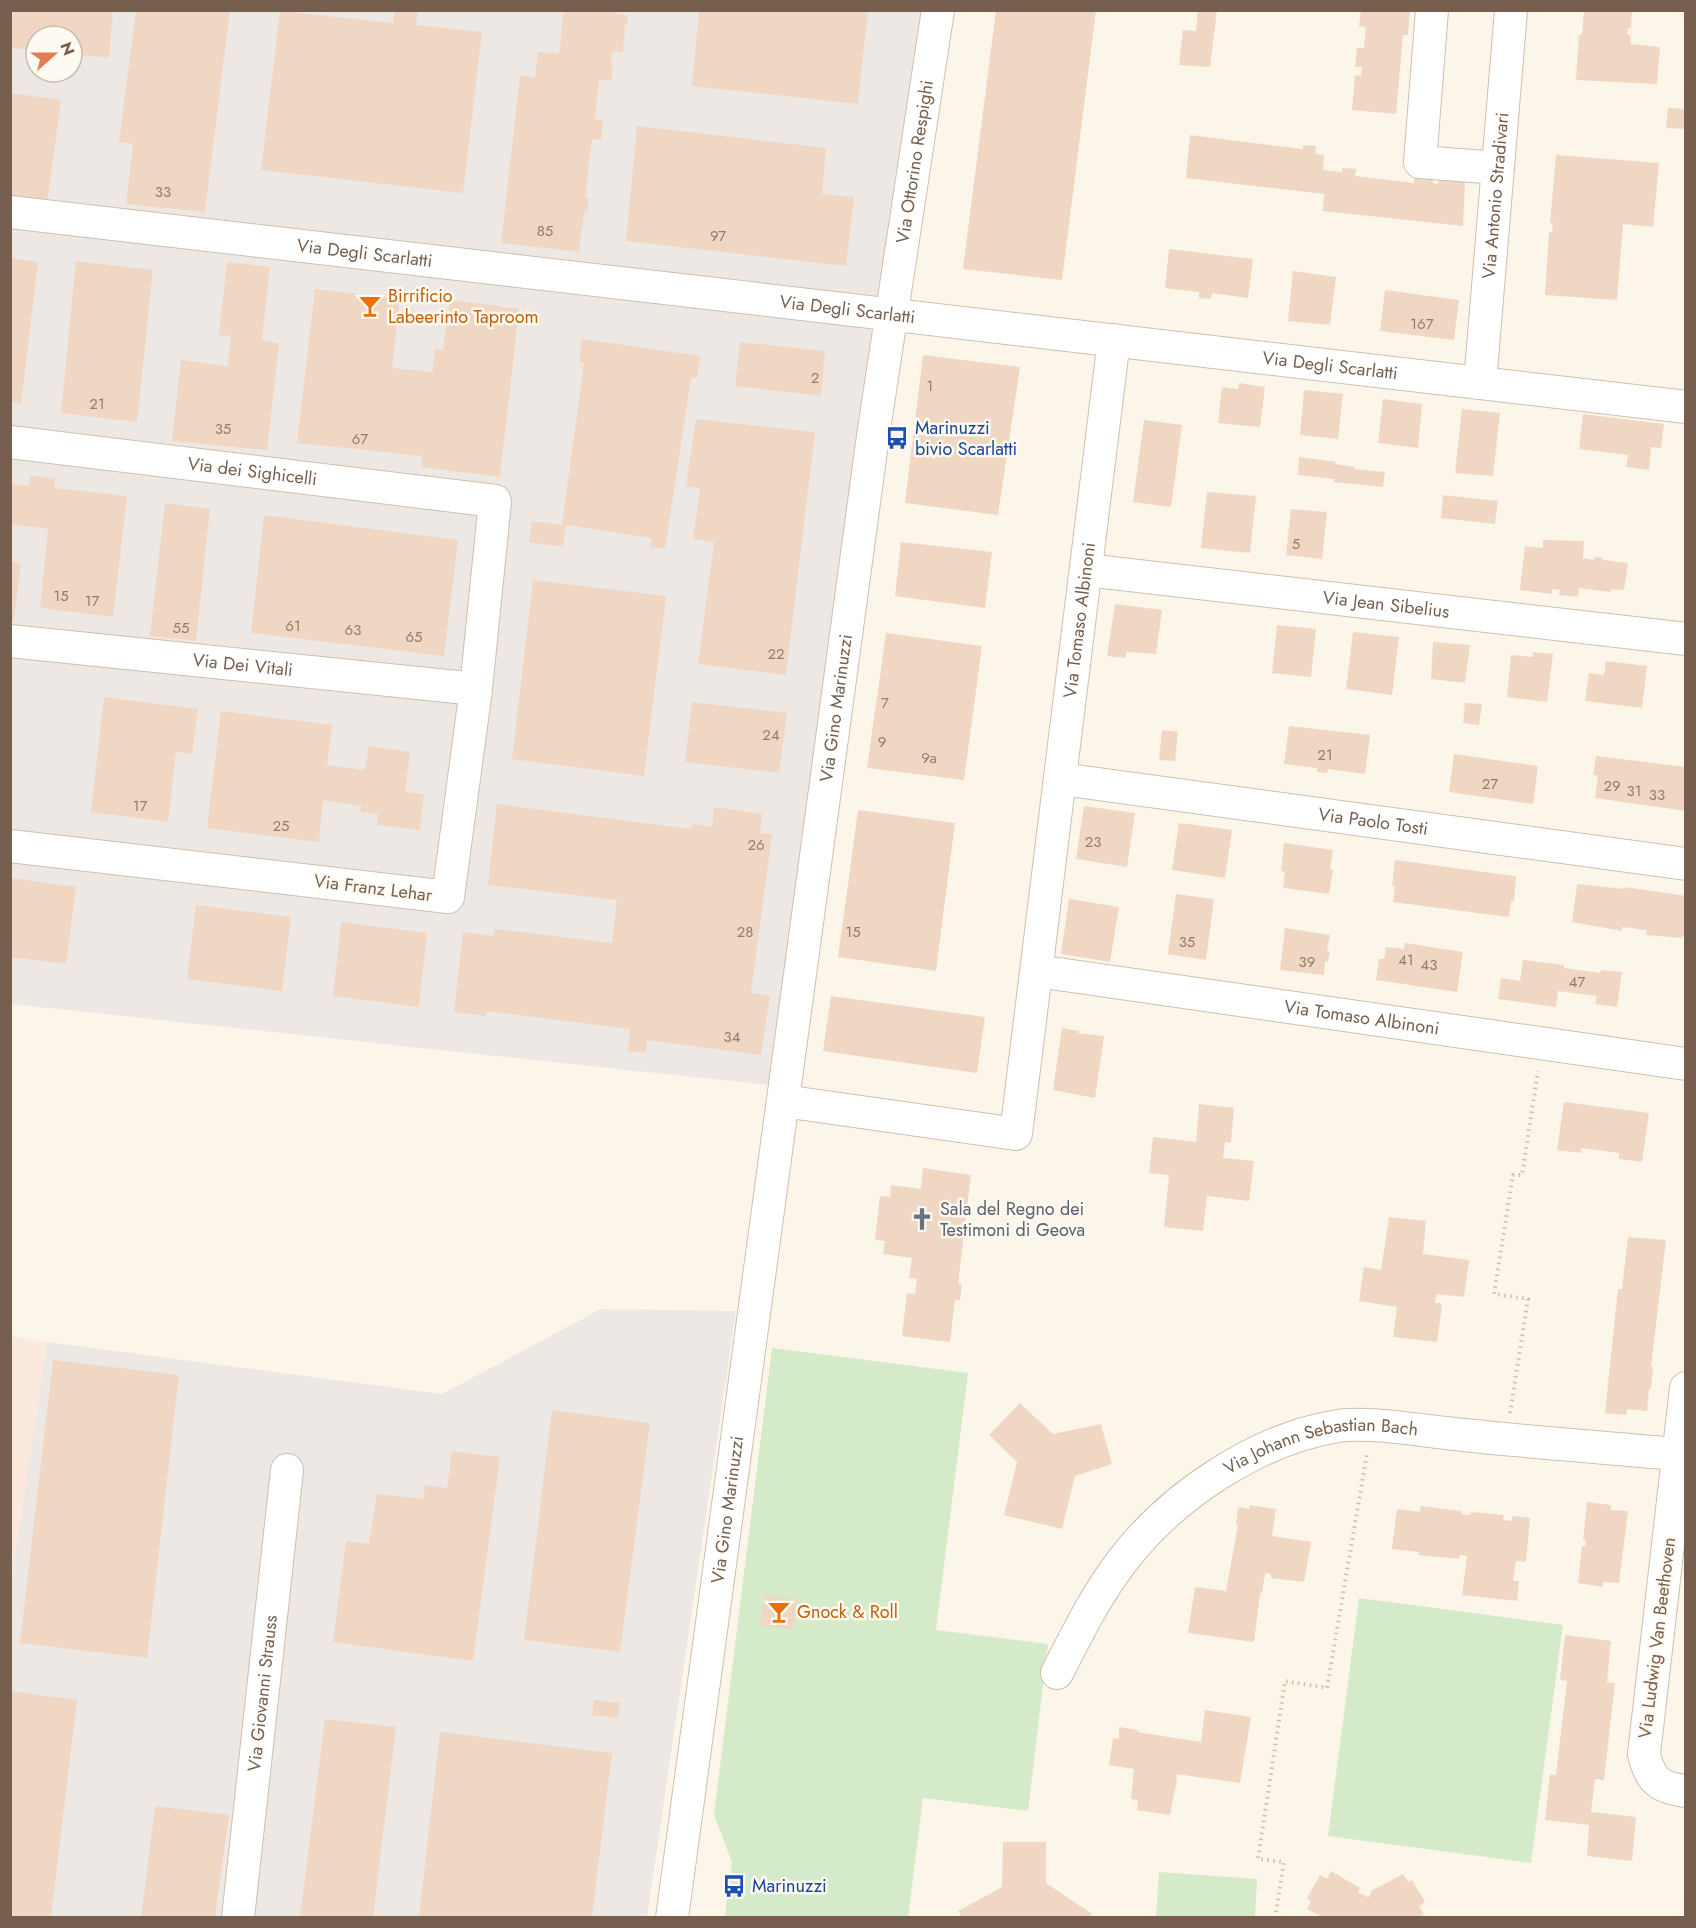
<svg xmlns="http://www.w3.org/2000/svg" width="1696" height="1928" font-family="Jost,sans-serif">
  <rect width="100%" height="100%" fill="#fcf6ea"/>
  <polygon fill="#fce9de" points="11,1337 47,1342 11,1591"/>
  <g fill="#ede8e3" fill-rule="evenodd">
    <path d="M11,11H925L768,1085L11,1004ZM36,36H72V72H36Z"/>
    <polygon points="601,1309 736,1311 647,1917 11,1918 10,1591 47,1342 442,1394"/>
  </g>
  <g fill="#d4eac8">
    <polygon points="772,1348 968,1373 936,1630 1048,1644 1028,1811 923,1798 908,1918 723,1917 725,1915 732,1862 714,1815"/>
    <polygon points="1359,1598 1563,1625 1531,1863 1328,1836"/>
    <polygon points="1159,1872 1257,1879 1255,1917 1156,1917"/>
  </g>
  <g fill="#f0d7c3">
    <polygon points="10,10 113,10 109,58 72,54 72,36 36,36 36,50 10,48"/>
    <polygon points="136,10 230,10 205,212 126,204 133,144 119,142"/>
    <polygon points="395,10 418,10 416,25 482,32 463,193 261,170 280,11 393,23"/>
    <polygon points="564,10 604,10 628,16 627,25 625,25 623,52 612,51 611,65 613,66 611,81 599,80 595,119 603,120 601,140 592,139 585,198 589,199 587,212 584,212 579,252 501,243 520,76 535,77 538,52 559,54"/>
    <polygon points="699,10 868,10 858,104 692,86"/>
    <polygon points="996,10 1096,10 1062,280 963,269"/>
    <polygon points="1198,10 1217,10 1210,67 1179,65 1183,30 1196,31"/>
    <polygon points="1361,10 1410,10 1408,35 1403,35 1396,114 1352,110 1355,75 1361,76 1362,67 1355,67 1357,48 1364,48 1366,27 1359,26"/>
    <polygon points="1584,10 1632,10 1631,28 1628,28 1627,34 1631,36 1630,44 1660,47 1657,84 1576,80 1579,35 1582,35"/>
    <polygon points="10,93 61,100 46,211 10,206"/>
    <polygon points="1668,108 1686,109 1686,129 1666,128"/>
    <polygon points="637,126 826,148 822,194 854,197 846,266 626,241"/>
    <polygon points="1190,135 1303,149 1303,145 1316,146 1315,154 1324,155 1323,170 1342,172 1342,168 1356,169 1355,176 1414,183 1415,176 1433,179 1433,183 1438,184 1439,179 1465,182 1463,226 1323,211 1324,194 1186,178"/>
    <polygon points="1556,155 1659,163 1653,227 1623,224 1617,300 1545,295 1549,232 1552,232 1553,223 1550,223"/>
    <polygon points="1169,249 1253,259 1248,298 1212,293 1211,299 1199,298 1199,292 1165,288"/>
    <polygon points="10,258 38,262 21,404 10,402"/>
    <polygon points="76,261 153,270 137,422 61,413"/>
    <polygon points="227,262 270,267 262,340 279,344 267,450 172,441 181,360 228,366 231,336 219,335"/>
    <polygon points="1293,271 1336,277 1330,325 1288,321"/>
    <polygon points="315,289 400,299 392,368 432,372 435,349 443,350 450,300 519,309 500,477 421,467 422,456 297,443"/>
    <polygon points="1385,290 1459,300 1454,340 1380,331"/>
    <polygon points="582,339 700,356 697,378 691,378 665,549 650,547 652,538 566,525 563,547 529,542 532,521 562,525 584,363 579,362"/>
    <polygon points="740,342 825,351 821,396 735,386"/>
    <polygon points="923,355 1020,367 998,515 905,503"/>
    <polygon points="1239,383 1265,387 1260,427 1218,423 1222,387 1238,389"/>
    <polygon points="1304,390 1343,394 1338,439 1300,435"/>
    <polygon points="1383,399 1422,404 1418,448 1378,443"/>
    <polygon points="1462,409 1500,413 1493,476 1455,473"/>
    <polygon points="1583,414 1664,424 1661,448 1651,447 1649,470 1626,467 1628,455 1579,449"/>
    <polygon points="696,419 815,432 786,675 698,664 714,542 693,539 700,488 686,486"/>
    <polygon points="1144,420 1182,425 1171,507 1133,502"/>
    <polygon points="1299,457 1336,462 1335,464 1355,467 1354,469 1385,472 1383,487 1334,482 1334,479 1298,475"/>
    <polygon points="30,476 55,478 54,488 127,496 113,617 40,608 48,529 10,524 10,484 29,486"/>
    <polygon points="1207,492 1256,496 1250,553 1201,548"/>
    <polygon points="1443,495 1498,501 1495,524 1441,518"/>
    <polygon points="165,503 210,509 196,641 150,636"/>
    <polygon points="1291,509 1327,512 1322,559 1286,555"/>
    <polygon points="264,515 458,540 444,656 251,633"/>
    <polygon points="1543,540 1584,541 1583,558 1594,560 1594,557 1603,558 1603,560 1628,563 1624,590 1611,589 1611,592 1579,588 1578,597 1559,595 1560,590 1552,589 1552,594 1520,590 1525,546 1543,548"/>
    <polygon points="901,542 992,552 985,608 895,596"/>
    <polygon points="10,562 21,564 14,619 10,619"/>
    <polygon points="533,580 666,596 644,776 512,759"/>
    <polygon points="1115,604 1162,610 1156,654 1126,652 1126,658 1107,656"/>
    <polygon points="1277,625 1316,629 1311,677 1272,673"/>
    <polygon points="1353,632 1399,637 1392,695 1346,689"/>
    <polygon points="886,633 982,646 964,780 867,768"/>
    <polygon points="1433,642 1470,645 1465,683 1431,679"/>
    <polygon points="1533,652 1553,654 1547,702 1507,697 1511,655 1533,657"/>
    <polygon points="1606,661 1647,666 1642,708 1585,701 1589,673 1604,675"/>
    <polygon points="104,697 198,709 192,754 176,752 168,822 91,812"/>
    <polygon points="692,702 787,713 779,773 685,762"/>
    <polygon points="1465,703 1482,704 1479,725 1463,723"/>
    <polygon points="221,711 332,725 327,765 365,770 369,746 410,752 405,792 424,794 420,830 377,825 378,814 360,812 361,806 323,800 319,842 207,828"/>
    <polygon points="1289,726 1370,735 1365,774 1328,769 1327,773 1317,772 1317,768 1284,764"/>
    <polygon points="1162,730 1178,732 1175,761 1159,760"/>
    <polygon points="1454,754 1538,766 1533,804 1449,792"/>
    <polygon points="1596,756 1686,767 1686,811 1595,798 1598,776 1593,775"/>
    <polygon points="497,804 691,829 693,824 712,827 714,807 762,814 760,833 772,835 751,993 770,996 761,1055 647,1040 646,1053 628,1051 630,1029 486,1011 486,1016 454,1012 463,932 493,936 495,929 612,943 617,900 488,885"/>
    <polygon points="1084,806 1135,813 1127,867 1076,859"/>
    <polygon points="858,810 955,823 936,971 838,957"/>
    <polygon points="1179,823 1232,830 1225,878 1172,870"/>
    <polygon points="1284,843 1333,850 1330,868 1333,870 1329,894 1283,888 1285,872 1281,871"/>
    <polygon points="1395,860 1515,876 1516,877 1514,901 1511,901 1509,917 1393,902 1395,886 1392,886"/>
    <polygon points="10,878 76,887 66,964 10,957"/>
    <polygon points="1577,884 1625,889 1625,887 1686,896 1686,937 1682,936 1682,938 1646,935 1647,930 1622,927 1622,931 1572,922"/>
    <polygon points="1176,894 1214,899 1206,960 1168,954"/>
    <polygon points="1069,899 1119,907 1110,962 1061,954"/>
    <polygon points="196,905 291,917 282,991 187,979"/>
    <polygon points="341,922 427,933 419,1007 333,996"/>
    <polygon points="1285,928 1330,935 1327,951 1330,952 1328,962 1325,961 1324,975 1280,970"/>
    <polygon points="1405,943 1463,952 1457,992 1376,980 1379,959 1384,959 1386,947 1404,949"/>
    <polygon points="1523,960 1564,965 1564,968 1600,973 1601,970 1622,972 1617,1007 1595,1004 1597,996 1558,991 1556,1007 1498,999 1501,978 1520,981"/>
    <polygon points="831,996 985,1017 977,1073 823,1051"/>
    <polygon points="1062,1028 1079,1031 1078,1033 1104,1036 1095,1098 1053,1090"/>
    <polygon points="1564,1102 1649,1113 1642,1162 1619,1159 1619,1153 1581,1148 1581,1153 1557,1150"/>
    <polygon points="1199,1104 1234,1108 1231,1143 1225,1142 1223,1158 1254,1161 1249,1201 1207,1196 1203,1231 1164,1227 1169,1175 1149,1173 1153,1137 1196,1142"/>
    <polygon points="923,1168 971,1175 958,1284 962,1284 960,1300 955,1300 950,1342 902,1336 907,1293 915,1294 917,1279 909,1278 912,1258 883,1254 885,1241 875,1240 880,1196 890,1197 891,1185 921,1189"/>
    <polygon points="1389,1217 1426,1221 1423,1254 1469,1260 1464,1297 1437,1294 1435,1303 1440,1303 1442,1306 1437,1342 1393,1337 1397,1307 1359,1301 1364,1267 1381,1270"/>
    <polygon points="1628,1237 1666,1240 1651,1367 1653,1367 1651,1389 1649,1389 1647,1411 1627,1409 1626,1415 1605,1413 1618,1289 1622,1289"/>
    <polygon points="53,1360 179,1375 147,1658 20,1643"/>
    <polygon points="1020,1403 1053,1434 1101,1424 1112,1464 1075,1476 1062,1529 1004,1515 1017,1462 989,1435"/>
    <polygon points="552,1410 650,1423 620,1652 524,1640"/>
    <polygon points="452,1451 500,1457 473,1661 333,1642 346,1541 369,1544 377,1494 423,1499 425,1485 447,1488"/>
    <polygon points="1587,1502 1611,1505 1611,1510 1628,1511 1619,1583 1603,1582 1603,1587 1578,1583 1582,1546 1585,1546 1586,1540 1583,1540"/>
    <polygon points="1250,1505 1276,1509 1272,1536 1311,1542 1304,1582 1271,1578 1271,1574 1265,1573 1262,1593 1260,1593 1254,1642 1188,1633 1195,1587 1226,1591 1238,1525 1236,1525 1238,1507 1249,1509"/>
    <polygon points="1421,1506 1461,1511 1461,1514 1470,1515 1471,1512 1504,1515 1503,1520 1512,1521 1512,1516 1530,1518 1526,1562 1516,1561 1513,1581 1519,1581 1517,1601 1462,1595 1467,1556 1460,1555 1459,1559 1419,1555 1419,1552 1392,1549 1397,1509 1420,1512"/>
    <polygon points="765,1595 798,1600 793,1630 760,1625"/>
    <polygon points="1565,1635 1611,1641 1607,1682 1615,1683 1604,1780 1595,1779 1591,1812 1636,1817 1632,1861 1587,1856 1589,1825 1545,1820 1550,1774 1556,1775 1567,1681 1560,1680"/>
    <polygon points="10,1691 77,1700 51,1917 10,1917"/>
    <polygon points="594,1700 620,1703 618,1718 592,1715"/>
    <polygon points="1205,1710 1251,1717 1240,1783 1176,1774 1177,1779 1170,1815 1137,1810 1138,1800 1131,1799 1134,1769 1109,1765 1113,1738 1119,1739 1119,1727 1138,1730 1137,1732 1201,1742"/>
    <polygon points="325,1719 396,1727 373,1917 300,1917"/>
    <polygon points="440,1732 612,1753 592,1917 419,1917"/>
    <polygon points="155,1806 229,1815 215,1917 141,1917"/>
    <polygon points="1003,1842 1046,1842 1046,1883 1092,1914 1089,1917 962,1917 958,1911 1002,1887"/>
    <polygon points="1331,1871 1360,1888 1358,1892 1367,1897 1370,1896 1371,1891 1403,1874 1408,1882 1412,1880 1425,1902 1419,1906 1424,1914 1419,1917 1322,1917 1307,1909 1311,1901 1307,1898 1320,1875 1327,1879"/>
  </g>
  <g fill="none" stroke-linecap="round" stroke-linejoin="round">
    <g stroke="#cebfb0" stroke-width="34">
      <g id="minor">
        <polyline points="1432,10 1420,162 1498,168"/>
        <path id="s1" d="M10,212L1686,407"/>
        <path id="s2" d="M1480,383L1511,10"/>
        <path id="s3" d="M10,442L495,501L476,689L448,897L10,846"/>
        <path id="s4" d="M1086,570L1686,639"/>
        <path id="s5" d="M10,641L476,689"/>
        <path id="s6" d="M1061,779L1686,864"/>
        <path id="s7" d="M1037,971L1686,1064"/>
        <path id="s8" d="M783,1101L1016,1134L1114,340"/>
        <path d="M1686,1388L1644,1754C1650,1780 1659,1788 1686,1791"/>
        <path id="s9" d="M1057,1673C1077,1634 1096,1595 1123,1560C1172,1496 1257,1439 1338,1426C1372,1421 1428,1432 1464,1435C1538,1443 1612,1448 1686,1455"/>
        <path id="s10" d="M238,1918L287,1470"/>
        <path id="s11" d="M672,1918L873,436L938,10"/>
      </g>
    </g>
    <g stroke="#d6bba5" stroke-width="4" stroke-dasharray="1.5 4.5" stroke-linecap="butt">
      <polyline points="1510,1413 1528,1299 1494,1294 1513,1175 1522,1175 1538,1071"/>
      <polyline points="1275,1918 1284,1862 1258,1859 1285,1681 1327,1688 1367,1453"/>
    </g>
    <use href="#minor" stroke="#fff" stroke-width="32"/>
  </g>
  <defs>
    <g id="bar-bare" transform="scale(1.8)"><path d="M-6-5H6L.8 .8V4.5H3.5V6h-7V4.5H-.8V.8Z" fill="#e8710a" stroke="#fefaf1" stroke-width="2.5" paint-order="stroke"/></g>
    <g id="bus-bare" transform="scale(1.8)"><path d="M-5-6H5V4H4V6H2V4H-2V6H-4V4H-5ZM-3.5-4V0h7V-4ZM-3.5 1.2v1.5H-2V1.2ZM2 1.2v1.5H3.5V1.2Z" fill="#1a4fb4" stroke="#fefaf1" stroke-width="2.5" paint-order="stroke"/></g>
    <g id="church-bare" transform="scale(1.8)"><path d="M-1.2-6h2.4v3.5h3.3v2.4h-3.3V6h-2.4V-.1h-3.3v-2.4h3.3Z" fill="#6b7280" stroke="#fefaf1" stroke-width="2.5" paint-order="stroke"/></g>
  </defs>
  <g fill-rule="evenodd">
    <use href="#bar-bare" x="370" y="306"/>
    <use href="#bus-bare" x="897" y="438"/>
    <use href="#church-bare" x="922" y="1219"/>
    <use href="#bar-bare" x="779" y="1612"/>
    <use href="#bus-bare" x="734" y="1886"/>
  </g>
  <g text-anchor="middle" stroke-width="5" stroke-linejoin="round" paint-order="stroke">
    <g font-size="15" fill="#947d6b">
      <text x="163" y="197">33</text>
      <text x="545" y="236">85</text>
      <text x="718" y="241">97</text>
      <text x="1422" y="329">167</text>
      <text x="815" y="383">2</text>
      <text x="930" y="391">1</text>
      <text x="97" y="409">21</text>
      <text x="223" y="434">35</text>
      <text x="360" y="444">67</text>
      <text x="1296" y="549">5</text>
      <text x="61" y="601">15</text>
      <text x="92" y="606">17</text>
      <text x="293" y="631">61</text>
      <text x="181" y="633">55</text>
      <text x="353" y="635">63</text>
      <text x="414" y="642">65</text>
      <text x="776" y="659">22</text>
      <text x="885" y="708">7</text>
      <text x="771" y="740">24</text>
      <text x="882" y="747">9</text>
      <text x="1325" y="760">21</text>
      <text x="929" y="763">9a</text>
      <text x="1490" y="789">27</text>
      <text x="1612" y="791">29</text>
      <text x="1634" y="796">31</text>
      <text x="1657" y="800">33</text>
      <text x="140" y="811">17</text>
      <text x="281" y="831">25</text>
      <text x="1093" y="847">23</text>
      <text x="756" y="850">26</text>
      <text x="745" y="937">28</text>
      <text x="853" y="937">15</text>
      <text x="1187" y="947">35</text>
      <text x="1406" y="965">41</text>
      <text x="1307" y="967">39</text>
      <text x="1429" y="970">43</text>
      <text x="1577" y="987">47</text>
      <text x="732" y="1042">34</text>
    </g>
    <g font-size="18" fill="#765f4e" stroke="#fefaf1">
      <text dy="6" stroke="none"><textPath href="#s11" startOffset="1773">Via Ottorino Respighi</textPath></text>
      <text dy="6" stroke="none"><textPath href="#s2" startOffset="188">Via Antonio Stradivari</textPath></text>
      <text dy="6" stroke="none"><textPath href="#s1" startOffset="357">Via Degli Scarlatti</textPath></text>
      <text dy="6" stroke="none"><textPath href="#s1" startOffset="843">Via Degli Scarlatti</textPath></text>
      <text dy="6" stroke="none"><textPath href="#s1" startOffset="1329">Via Degli Scarlatti</textPath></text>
      <text dy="6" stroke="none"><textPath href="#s3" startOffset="244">Via dei Sighicelli</textPath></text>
      <text dy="6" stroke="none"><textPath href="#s4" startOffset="302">Via Jean Sibelius</textPath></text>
      <text dy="6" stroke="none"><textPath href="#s8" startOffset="753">Via Tomaso Albinoni</textPath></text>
      <text dy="6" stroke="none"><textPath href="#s5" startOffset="234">Via Dei Vitali</textPath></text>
      <text dy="6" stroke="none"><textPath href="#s11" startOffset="1221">Via Gino Marinuzzi</textPath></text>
      <text dy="6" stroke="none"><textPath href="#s6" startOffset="315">Via Paolo Tosti</textPath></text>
      <text transform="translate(373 888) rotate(7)" y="6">Via Franz Lehar</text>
      <text dy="6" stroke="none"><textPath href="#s7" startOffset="328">Via Tomaso Albinoni</textPath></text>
      <text dy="6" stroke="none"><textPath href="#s9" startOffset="369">Via Johann Sebastian Bach</textPath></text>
      <text dy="6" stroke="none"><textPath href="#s11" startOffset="412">Via Gino Marinuzzi</textPath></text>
      <text transform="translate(1657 1638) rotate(-83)" y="6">Via Ludwig Van Beethoven</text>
      <text dy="6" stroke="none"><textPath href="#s10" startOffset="226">Via Giovanni Strauss</textPath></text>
    </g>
    <g font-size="18" fill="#c56008" stroke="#fefaf1" text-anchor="start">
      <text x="388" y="302">Birrificio<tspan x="388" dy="21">Labeerinto Taproom</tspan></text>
      <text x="797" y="1618">Gnock &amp; Roll</text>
    </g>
    <g font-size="18" fill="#164399" stroke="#fefaf1" text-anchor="start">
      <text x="915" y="434">Marinuzzi<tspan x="915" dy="21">bivio Scarlatti</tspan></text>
      <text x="752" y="1892">Marinuzzi</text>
    </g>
    <g font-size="18" fill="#5b616d" stroke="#fefaf1" text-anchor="start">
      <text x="940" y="1215">Sala del Regno dei<tspan x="940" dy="21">Testimoni di Geova</tspan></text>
    </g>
  </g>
  <rect width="1696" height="1928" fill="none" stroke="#765f4e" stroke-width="24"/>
  <g transform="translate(54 54) rotate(69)"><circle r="28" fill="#fefaf1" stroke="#c8bcb0" stroke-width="1.5"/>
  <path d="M0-4.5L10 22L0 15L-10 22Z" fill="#e17c54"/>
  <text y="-9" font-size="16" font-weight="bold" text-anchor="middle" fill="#765f4e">N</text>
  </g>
</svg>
